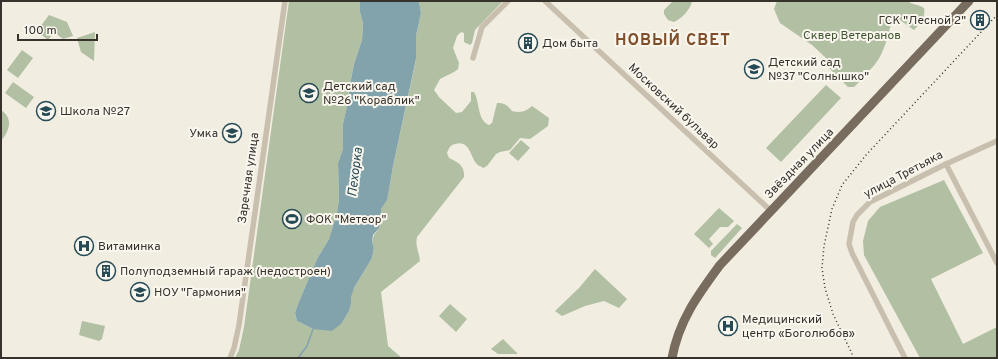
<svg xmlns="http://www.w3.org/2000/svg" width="998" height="359" viewBox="0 0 998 359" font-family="Overpass,sans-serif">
	<rect width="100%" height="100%" fill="#f1ede1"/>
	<g fill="#b1bfa2">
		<path d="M289,1H360V12L363,24L362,40L354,64L349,90L348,102L343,124V149L338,163L339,199L337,213L329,239L317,259L298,304L295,313L297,321L313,329L342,323L349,311L351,304L350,297L354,288L372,258L374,248L372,242L374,235L379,228L381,220V209L387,199L389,190L393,166L416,60V36L421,13L419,1H503L475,30L472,43L470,45L464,42V33L461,32L457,36L453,48L459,63L458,69L454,72L440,79L434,90L439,97L456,113L462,112L471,101V92H474C480,102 477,120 489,125L492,123L497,103C505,103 507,105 512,111C521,113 525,112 532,106L549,118L548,126L530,139L520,138L510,150L500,152L496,154L487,166L483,168C481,166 478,166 477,164C470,157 470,139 455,144C450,145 449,148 447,153L449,158C458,162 465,166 464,177L417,237C415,247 419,251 420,261L381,292L388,346L402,358H235L239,350L244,327Z"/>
		<path d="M673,1H692C691,9 681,19 674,22L668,20L664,14V10Z"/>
		<path d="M777,1H908C912,5 918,4 924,8C926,17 920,23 914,30L897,18L892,20C886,43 882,65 860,77L859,82L854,87H848L828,67L826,58L812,45L780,23L774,9Z"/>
		<path d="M49,15L67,22L73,36L63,39L54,32L48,40L37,31Z"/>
		<path d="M95,32L94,61L81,52L77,38Z"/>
		<path d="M22,50L33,58L18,78L7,70Z"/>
		<path d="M13,82L34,97L26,108L5,93Z"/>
		<path d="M826,85L841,98L781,162L766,148Z"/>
		<path d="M1,110C14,119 9,131 1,141Z"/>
		<path d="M521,140L530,148L518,161L509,153Z"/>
		<path d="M944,180L983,253L931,279L963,344L997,327V358H920L864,255L863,241L868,221L880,207Z"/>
		<path d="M719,208L734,221L728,227H720L709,239L713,244L709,248L694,234Z"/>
		<path d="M737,224L742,228L715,258L711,255V251Z"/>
		<path d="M595,269L627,299L619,308L604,301L585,306L562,316L555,311L579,288Z"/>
		<path d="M450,304L467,319L456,332L439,316Z"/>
		<path d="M82,321L105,326L102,339L99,341L79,335Z"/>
		<path d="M503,339L518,354H498L491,349Z"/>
	</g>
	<path fill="#83a3ac" d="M360,1H419L421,13L416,36V59L393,166L389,190L387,200L381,209V220L379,228L373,235L372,242L374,248L372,258L354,288L351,297V304L349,311L342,323L332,331L313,329L297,321L295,313L298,304L317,259L329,239L337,213L339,199L338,163L343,149V124L348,102L349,90L354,64L362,40L363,24L360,12Z"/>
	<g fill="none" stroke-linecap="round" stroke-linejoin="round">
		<path stroke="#83a3ac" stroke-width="1.5" d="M298,358L307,346L313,329"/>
		<g stroke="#c9bfae" stroke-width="5.5">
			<path d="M545,1L770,210"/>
			<path d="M473,58L482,27L508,1"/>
			<path d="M946,164L997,263"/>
			<path d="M230,358L234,348L239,325L285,1"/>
			<path d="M905,358L852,253L849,244L853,222L857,215L870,202L946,164L997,141"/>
		</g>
		<path stroke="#786c5e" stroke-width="9" d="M672,358C679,320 698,295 720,265L969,1"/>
		<path stroke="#38322c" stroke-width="1.5" stroke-dasharray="1 3" stroke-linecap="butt" d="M854,358L833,314L825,288L822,268L824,246L832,209L842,185L866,155L997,15"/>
	</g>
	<defs>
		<g id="building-ring" transform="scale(1)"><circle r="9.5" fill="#f9f6ee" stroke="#254a56" stroke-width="1.5"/><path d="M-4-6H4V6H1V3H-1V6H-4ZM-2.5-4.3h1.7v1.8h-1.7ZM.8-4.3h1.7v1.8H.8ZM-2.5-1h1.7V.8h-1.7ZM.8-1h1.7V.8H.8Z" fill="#254a56"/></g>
		<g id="school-ring" transform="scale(1)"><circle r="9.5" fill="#f9f6ee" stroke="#254a56" stroke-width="1.5"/><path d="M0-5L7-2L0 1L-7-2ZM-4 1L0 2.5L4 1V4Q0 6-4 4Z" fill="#254a56"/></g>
		<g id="stadium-ring" transform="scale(1)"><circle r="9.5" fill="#f9f6ee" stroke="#254a56" stroke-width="1.5"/><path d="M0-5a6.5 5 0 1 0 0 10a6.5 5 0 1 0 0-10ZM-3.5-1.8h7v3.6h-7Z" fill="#254a56"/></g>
		<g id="hospital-ring" transform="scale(1)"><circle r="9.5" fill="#f9f6ee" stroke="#254a56" stroke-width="1.5"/><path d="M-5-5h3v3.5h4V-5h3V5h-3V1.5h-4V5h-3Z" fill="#254a56"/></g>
	</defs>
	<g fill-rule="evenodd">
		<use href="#building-ring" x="980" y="20"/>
		<use href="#building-ring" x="528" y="43"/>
		<use href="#school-ring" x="754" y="69"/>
		<use href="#school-ring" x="309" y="93"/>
		<use href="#school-ring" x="46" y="111"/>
		<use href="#school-ring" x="232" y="133"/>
		<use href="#stadium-ring" x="292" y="219"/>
		<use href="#hospital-ring" x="84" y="246"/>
		<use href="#building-ring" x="106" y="271"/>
		<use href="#school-ring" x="140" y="292"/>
		<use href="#hospital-ring" x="728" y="326"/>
	</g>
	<g text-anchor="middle" stroke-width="4" stroke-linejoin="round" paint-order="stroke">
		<g font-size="12" fill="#38322c" stroke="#f9f6ee" text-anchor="start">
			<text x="966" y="24" text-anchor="end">ГСК "Лесной 2"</text>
			<text x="542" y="47">Дом быта</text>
			<text x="768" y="66">Детский сад<tspan x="768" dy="14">№37 "Солнышко"</tspan></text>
			<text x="323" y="90">Детский сад<tspan x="323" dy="14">№26 "Кораблик"</tspan></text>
			<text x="60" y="115">Школа №27</text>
			<text x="218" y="137" text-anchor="end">Умка</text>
			<text x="306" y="223">ФОК "Метеор"</text>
			<text x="98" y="250">Витаминка</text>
			<text x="120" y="275">Полуподземный гараж (недостроен)</text>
			<text x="154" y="296">НОУ "Гармония"</text>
			<text x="742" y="323">Медицинский<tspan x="742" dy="14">центр «Боголюбов»</tspan></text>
		</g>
		<g font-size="12" fill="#415432" stroke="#f9f6ee">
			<text x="852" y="39">Сквер Ветеранов</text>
		</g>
		<g font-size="12" fill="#38322c" stroke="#f9f6ee">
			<text transform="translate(674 106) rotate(43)" y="4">Московский бульвар</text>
			<text transform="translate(799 163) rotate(-46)" y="4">Звёздная улица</text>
			<text transform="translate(903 174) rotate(-28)" y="4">улица Третьяка</text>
			<text transform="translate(248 178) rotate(-82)" y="4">Заречная улица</text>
		</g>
		<g font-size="13" font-style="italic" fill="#254a56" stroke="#f9f6ee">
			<text transform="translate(354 172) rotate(-83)" y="5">Пехорка</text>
		</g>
		<g font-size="16" font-weight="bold" letter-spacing="1" fill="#7f4f2c" stroke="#f9f6ee">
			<text x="673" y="45">НОВЫЙ СВЕТ</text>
		</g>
	</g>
	<rect width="998" height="359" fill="none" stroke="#38322c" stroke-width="4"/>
	<path d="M18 34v6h79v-6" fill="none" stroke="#38322c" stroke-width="2"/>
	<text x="24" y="34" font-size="12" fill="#38322c" stroke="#f9f6ee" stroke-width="3" paint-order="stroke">100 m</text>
</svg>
